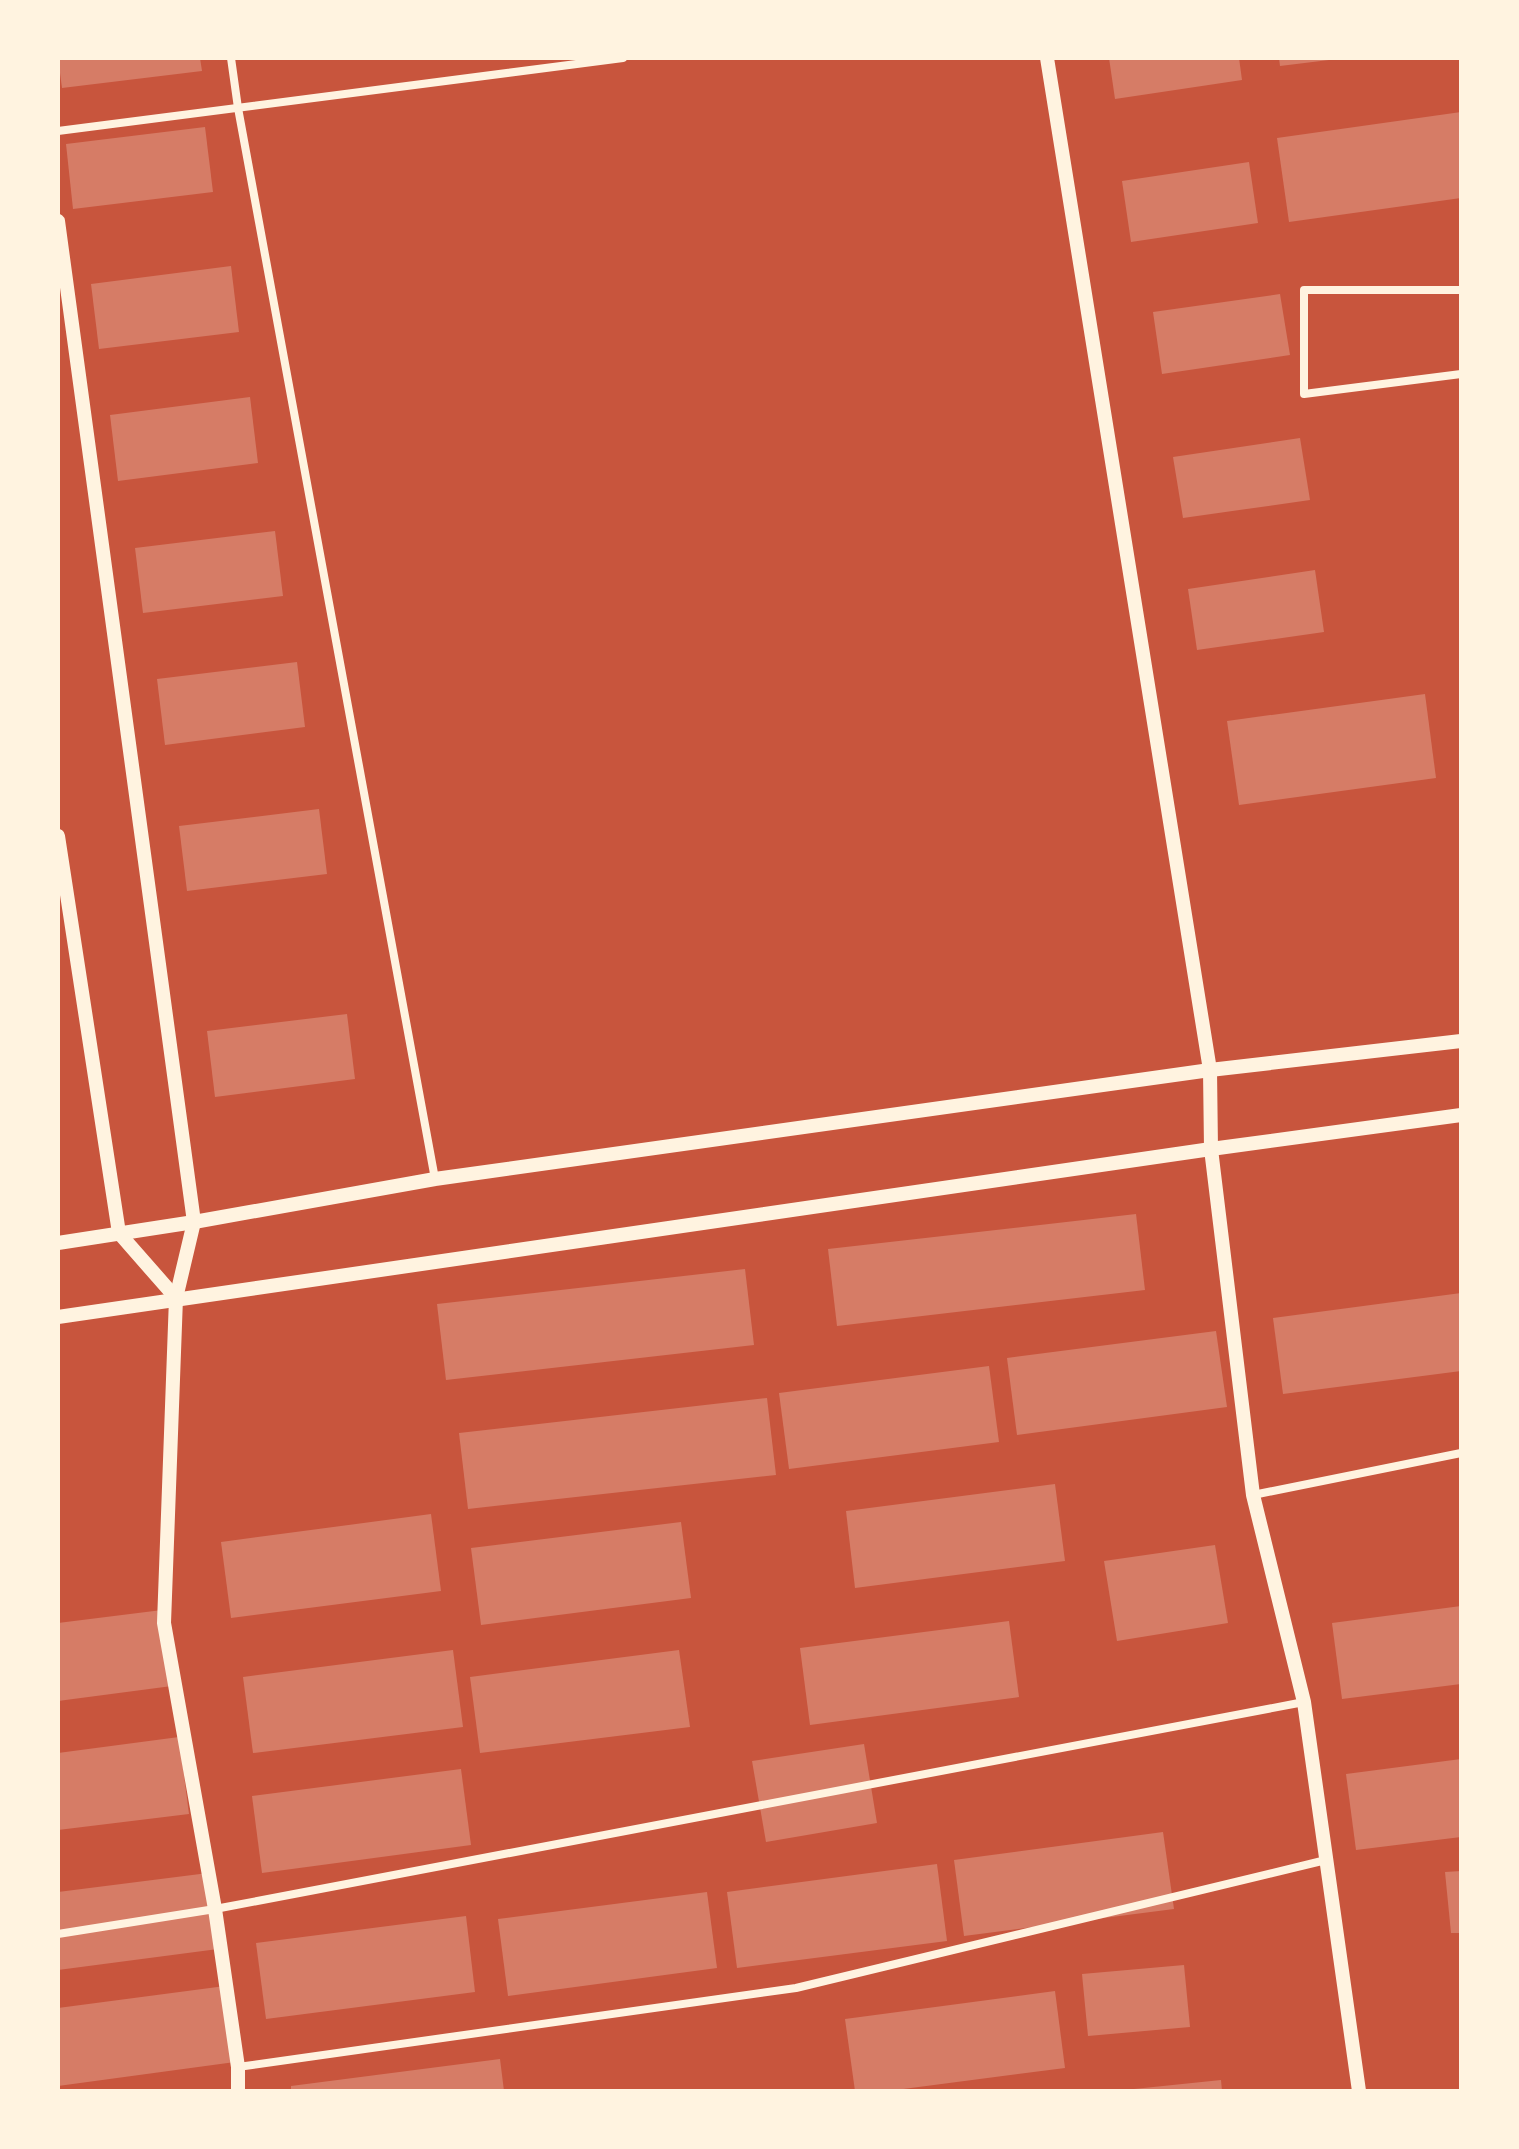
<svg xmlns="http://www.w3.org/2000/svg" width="1519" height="2149" viewBox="0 0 1519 2149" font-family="'Sofia Sans Condensed',sans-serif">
	<rect width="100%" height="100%" fill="#c8553d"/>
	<g fill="#d67c66">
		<path d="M58,58H200L202,71L62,88Z"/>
		<path d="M1109,58H1239L1242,80L1115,99Z"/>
		<path d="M1279,58H1329V60L1280,66Z"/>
		<path d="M1461,112V198L1289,222L1277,138Z"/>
		<path d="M205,127L213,192L73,209L66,144Z"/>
		<path d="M1249,162L1258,223L1131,242L1122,181Z"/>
		<path d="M231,266L239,332L99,349L91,284Z"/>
		<path d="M1280,294L1290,355L1162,374L1153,312Z"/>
		<path d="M250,397L258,463L118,481L110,415Z"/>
		<path d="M1300,438L1310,500L1183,518L1173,457Z"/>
		<path d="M275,531L283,596L143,613L135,548Z"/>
		<path d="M1315,570L1324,632L1197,650L1188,589Z"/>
		<path d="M297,662L305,727L165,745L157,679Z"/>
		<path d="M1425,694L1436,778L1239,805L1227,721Z"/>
		<path d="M319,809L327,874L187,891L179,826Z"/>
		<path d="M347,1014L355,1079L215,1097L207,1031Z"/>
		<path d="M1136,1214L1145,1290L837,1326L828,1249Z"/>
		<path d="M745,1269L754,1345L446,1380L437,1304Z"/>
		<path d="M1461,1293V1371L1283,1394L1273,1318Z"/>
		<path d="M1216,1331L1227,1407L1017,1435L1007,1358Z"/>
		<path d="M989,1366L999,1442L789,1469L779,1393Z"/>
		<path d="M767,1398L776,1475L468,1509L459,1433Z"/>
		<path d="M1055,1484L1065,1561L855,1588L846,1511Z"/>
		<path d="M431,1514L441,1591L231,1618L221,1542Z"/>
		<path d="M681,1522L691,1598L481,1625L471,1548Z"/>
		<path d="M1215,1545L1228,1623L1117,1641L1104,1561Z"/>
		<path d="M1461,1606V1684L1342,1699L1332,1623Z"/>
		<path d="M162,1610L172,1686L58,1701V1623Z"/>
		<path d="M1009,1621L1019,1697L810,1725L800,1648Z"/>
		<path d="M453,1650L463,1727L253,1753L243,1677Z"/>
		<path d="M679,1650L690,1727L480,1753L470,1677Z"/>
		<path d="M179,1737L189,1814L58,1830V1753Z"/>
		<path d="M864,1744L877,1823L766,1842L752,1761Z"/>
		<path d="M1461,1759V1837L1356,1850L1346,1774Z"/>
		<path d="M461,1769L471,1845L262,1873L252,1796Z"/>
		<path d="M1163,1832L1174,1909L964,1936L954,1860Z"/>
		<path d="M937,1864L947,1941L737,1968L727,1892Z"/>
		<path d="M1461,1871V1933H1451L1445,1872Z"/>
		<path d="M208,1873L218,1949L58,1970V1892Z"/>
		<path d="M707,1892L717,1968L508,1996L498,1919Z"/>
		<path d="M466,1916L475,1992L266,2019L256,1943Z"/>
		<path d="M1184,1965L1190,2027L1088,2036L1082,1974Z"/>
		<path d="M225,1986L235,2062L58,2086V2008Z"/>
		<path d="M1055,1991L1065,2068L888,2091H855L845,2019Z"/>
		<path d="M500,2059L504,2091H291V2086Z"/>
		<path d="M1221,2080L1222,2091H1134V2089Z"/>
	</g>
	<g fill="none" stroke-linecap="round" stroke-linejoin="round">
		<g stroke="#fff3e0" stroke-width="8">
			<path d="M231,58L238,108L435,1179"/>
			<path d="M58,131L623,58"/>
			<path d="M1461,290H1304V394L1461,374"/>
			<path d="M1253,1495L1461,1453"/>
			<path d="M58,1934L215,1909L1304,1702"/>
			<path d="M238,2067L796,1988L1326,1860"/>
		</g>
		<g stroke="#fff3e0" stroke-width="14">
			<path d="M1047,58L1210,1070L1211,1149L1253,1495L1304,1702L1359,2091"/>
			<path d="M58,221L194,1222L176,1298L164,1623L215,1909L238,2067V2091"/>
			<path d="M58,836L119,1233L176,1298"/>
			<path d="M58,1243L194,1222L435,1179L1210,1070L1461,1041"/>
			<path d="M58,1317L1211,1149L1461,1115"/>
		</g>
	</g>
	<rect width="1519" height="2149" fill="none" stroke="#fff3e0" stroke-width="120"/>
</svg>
